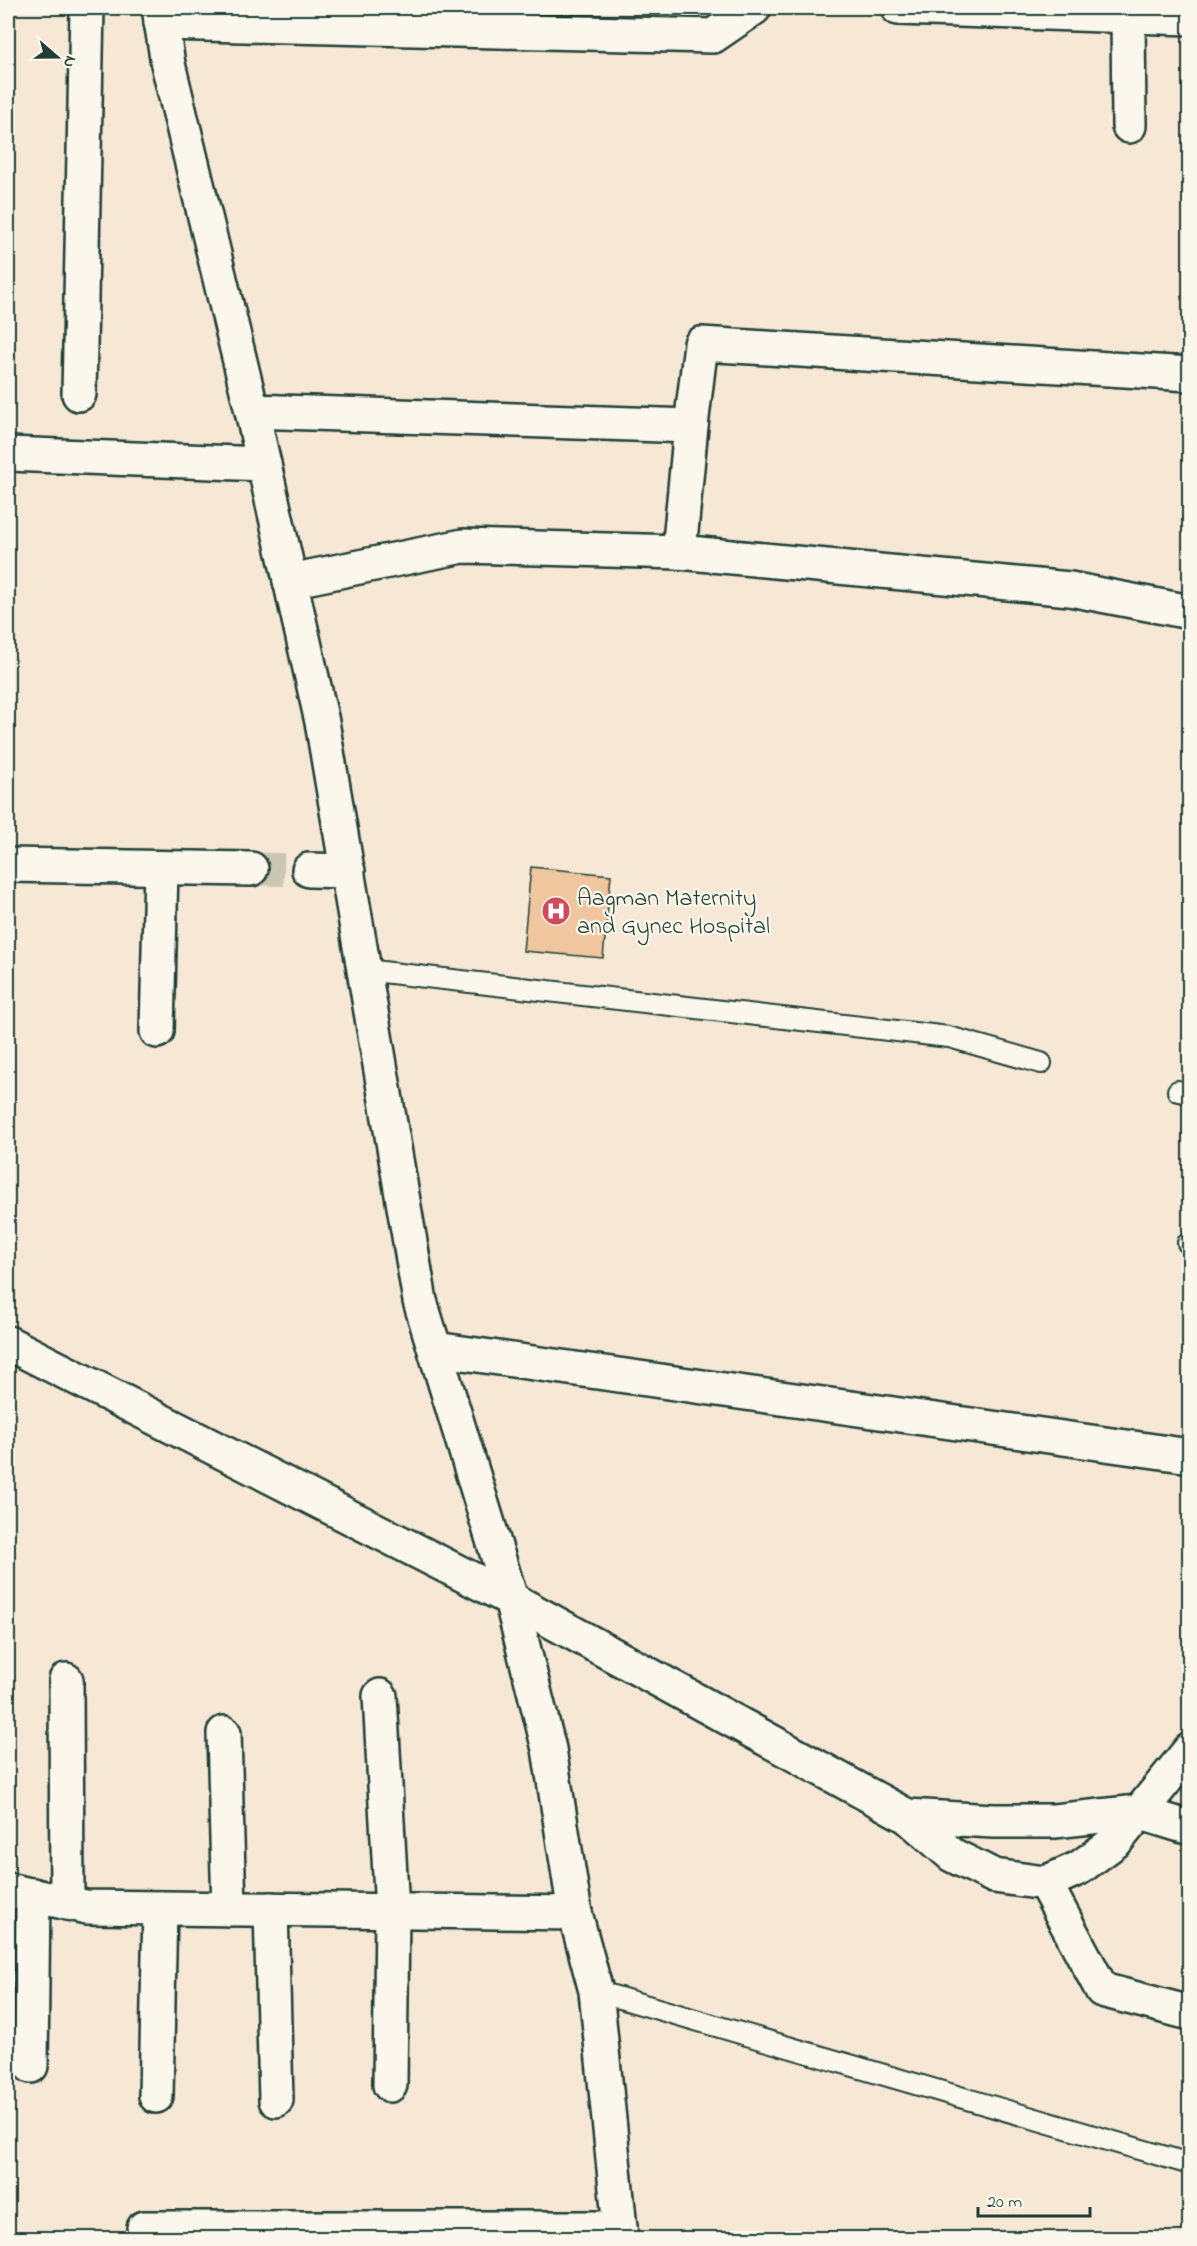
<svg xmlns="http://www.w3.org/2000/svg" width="1197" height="2246" viewBox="0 0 1197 2246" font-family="'Indie Flower',sans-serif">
	<rect width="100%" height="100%" fill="#f7e8d5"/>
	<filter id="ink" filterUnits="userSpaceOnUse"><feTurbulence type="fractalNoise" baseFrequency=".0167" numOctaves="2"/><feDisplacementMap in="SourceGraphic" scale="12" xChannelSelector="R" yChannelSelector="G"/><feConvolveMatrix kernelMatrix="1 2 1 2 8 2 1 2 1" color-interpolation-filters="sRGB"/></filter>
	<g filter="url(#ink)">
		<path fill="#efc69e" stroke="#1f3d34" stroke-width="1.5" d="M531,867L611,875L603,958L523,951Z"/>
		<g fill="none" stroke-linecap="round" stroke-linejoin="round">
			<path stroke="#ccc6b5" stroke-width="33" stroke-dasharray="33 16" stroke-linecap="butt" d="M251,869L309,870"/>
			<g stroke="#1f3d34" stroke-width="24">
				<g id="lane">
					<path d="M365,970L949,1037L1041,1063"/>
					<path d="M1178,1091L1190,1093"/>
					<path d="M1188,1243H1190"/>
					<path d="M596,1991L1190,2164"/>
				</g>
			</g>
			<g stroke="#1f3d34" stroke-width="38">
				<g id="street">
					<path d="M898,8L1190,18"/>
					<path d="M1128,16L1129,126"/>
					<path d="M161,23L713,36L754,8"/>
					<path d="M79,394L87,8"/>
					<path d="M252,411L691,426L679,552"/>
					<path d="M691,426L701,344L1190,374"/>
					<path d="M8,454L264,464"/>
					<path d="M8,865L251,869"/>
					<path d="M309,870L348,871"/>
					<path d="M157,1031L161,869"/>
					<path d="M8,1343L511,1599"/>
					<path d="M435,1349L1190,1456"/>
					<path d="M66,1680L67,1903"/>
					<path d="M380,1696L392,1911L390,2085"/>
					<path d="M224,1733L229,1909"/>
					<path d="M1138,1812L1190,1828"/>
					<path d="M1045,1883L1102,1990L1190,2013"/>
					<path d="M8,1890L86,1907L575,1913"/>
					<path d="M271,1909L276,2100"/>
					<path d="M31,2066L33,1895"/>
					<path d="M156,2096L160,1908"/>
					<path d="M144,2228H620"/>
				</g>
			</g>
			<g stroke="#1f3d34" stroke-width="38">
				<g id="secondary">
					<path d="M159,8L168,64L252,411L322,722L420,1301L511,1599L549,1749L575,1913L596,1991L621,2238"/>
					<path d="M290,581L463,546L679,552L1070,589L1190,612"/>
					<path d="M511,1599L907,1816L952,1855L994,1876L1045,1883L1079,1868L1116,1841L1190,1750"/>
					<path d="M907,1816L993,1821H1054L1138,1812"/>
				</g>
			</g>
			<use href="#lane" stroke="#fbf7ec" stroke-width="20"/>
			<use href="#street" stroke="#fbf7ec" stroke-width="33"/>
			<use href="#secondary" stroke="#fbf7ec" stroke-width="33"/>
		</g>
	</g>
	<defs>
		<g id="hospital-disc" transform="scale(1.5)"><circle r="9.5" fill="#d1495b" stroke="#fbf7ec"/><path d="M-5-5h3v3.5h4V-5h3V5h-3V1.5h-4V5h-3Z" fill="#fff"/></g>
	</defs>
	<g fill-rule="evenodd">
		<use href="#hospital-disc" x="556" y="911"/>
	</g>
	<g text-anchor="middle" stroke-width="4.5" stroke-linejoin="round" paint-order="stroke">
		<g font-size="24" fill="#1f3d34" stroke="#fbf7ec" text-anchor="start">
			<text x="577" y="905">Aagman Maternity<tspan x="577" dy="28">and Gynec Hospital</tspan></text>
		</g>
	</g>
	<rect width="1197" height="2246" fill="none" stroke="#fbf7ec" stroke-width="30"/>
	<rect x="15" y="15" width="1167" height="2216" fill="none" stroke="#1f3d34" stroke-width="2" filter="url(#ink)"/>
	<g transform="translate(57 57) rotate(110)" stroke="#fbf7ec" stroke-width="4.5" paint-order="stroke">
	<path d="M0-4.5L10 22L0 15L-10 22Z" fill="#1f3d34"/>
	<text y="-9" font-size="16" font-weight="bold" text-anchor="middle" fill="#1f3d34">N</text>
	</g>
	<path d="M978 2207v9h112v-9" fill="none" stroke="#1f3d34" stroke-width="3"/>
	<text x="987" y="2207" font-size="18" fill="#1f3d34" stroke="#fbf7ec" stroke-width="4.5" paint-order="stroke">20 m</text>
</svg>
